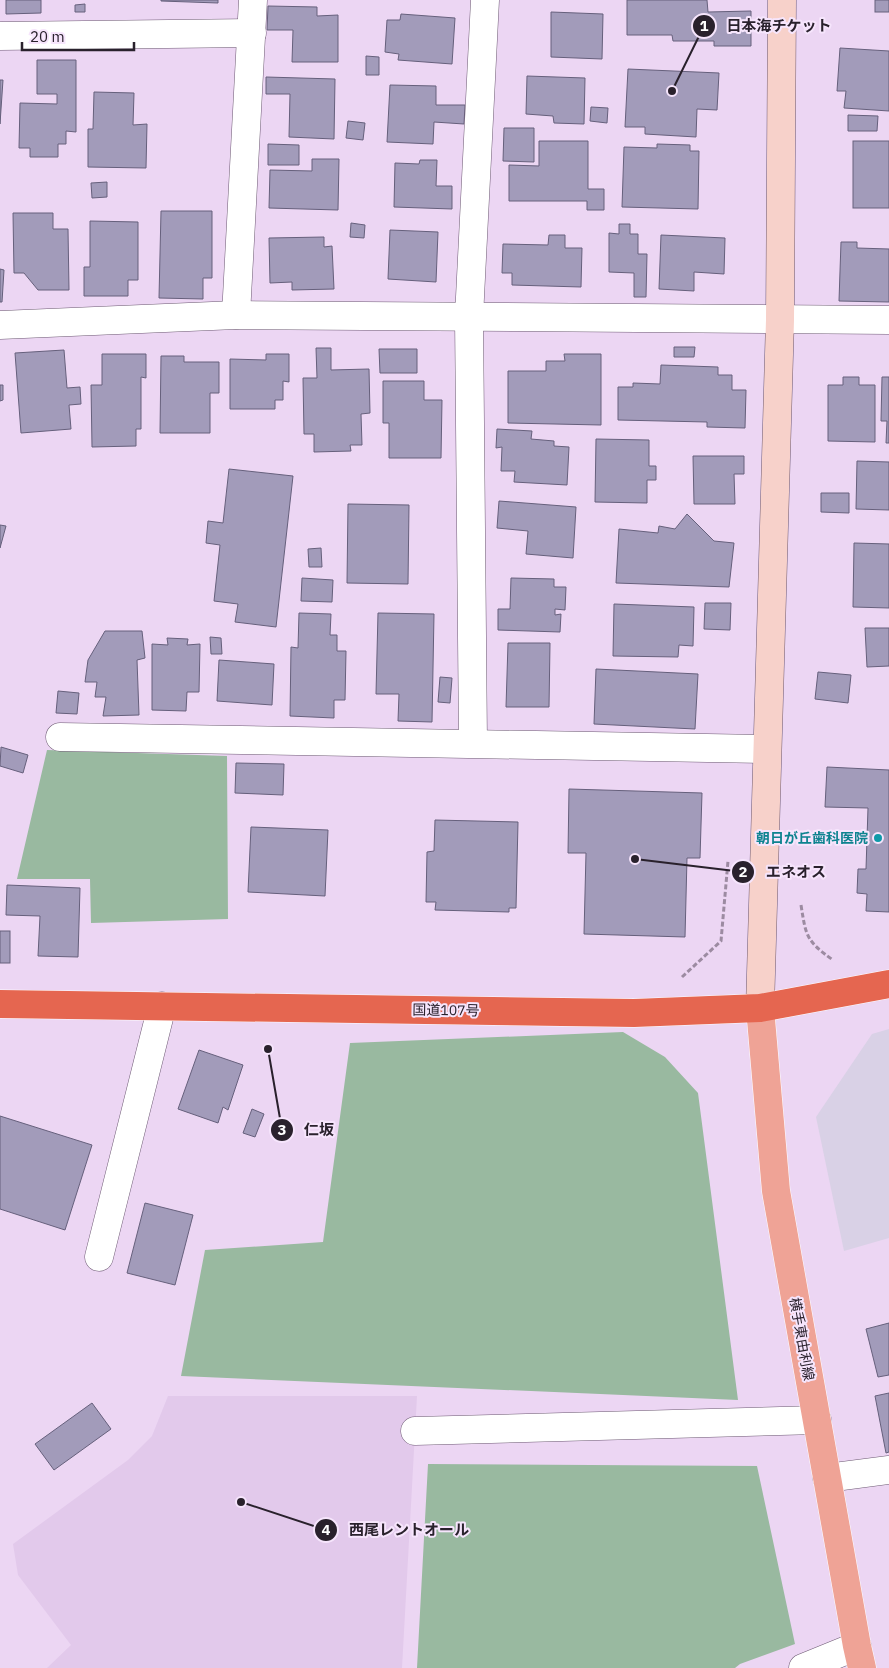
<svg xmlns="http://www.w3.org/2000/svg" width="889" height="1668" viewBox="0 0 889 1668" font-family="'IBM Plex Sans','Noto Sans JP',sans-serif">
	<rect width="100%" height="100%" fill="#ecd6f3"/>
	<path fill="#d9d1e6" d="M889,1029V1238L844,1251L816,1117L872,1034Z"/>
	<path fill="#e2c9eb" d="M168,1396H417L402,1668H47L71,1645L18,1575L13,1544L128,1460L152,1436Z"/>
	<g fill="#99b9a0">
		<path d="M47,750L227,756L228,919L91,923L90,879H17Z"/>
		<path d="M623,1032L665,1057L698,1093L738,1400L181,1376L205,1250L323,1242L350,1043Z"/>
		<path d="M428,1464L757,1466L795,1644L740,1664L735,1668H417Z"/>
	</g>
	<g fill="#a29bba" stroke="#66607c">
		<path d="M6,0H41V13L6,14Z"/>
		<path d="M161,0H218V3L161,1Z"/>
		<path d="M627,0H707L708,12L751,11V46H714V41H673L672,35H627Z"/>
		<rect x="875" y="0" width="14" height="12"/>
		<path d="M85,4V12H75V5Z"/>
		<path d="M268,6L317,7V16L338,15V62H292L293,30H267Z"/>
		<path d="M551,12L603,14L602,59L551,57Z"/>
		<path d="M401,14L455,18L452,64L398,60L399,54L385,52L387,20H400Z"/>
		<path d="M840,48L889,51V111L844,108L846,91H837Z"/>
		<path d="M366,56L379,57V75H366Z"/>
		<path d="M37,60H76V132L66,131V144H58V157H30V148H19L20,103L57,104V94H37Z"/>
		<path d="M628,69L719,73L717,110L697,109L696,137L645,134V127H625Z"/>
		<path d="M527,76L585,78L584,124L554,123L553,116L526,114Z"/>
		<path d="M266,77L335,79L334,139L289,137L290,94H266Z"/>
		<path d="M0,80H3L0,124Z"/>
		<path d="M390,85L436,86V105H465L464,124L434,122L433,144L387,142Z"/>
		<path d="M94,92L134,93L133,125L147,124L146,168L88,167V129H93Z"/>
		<path d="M591,107L608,108L607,123L590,121Z"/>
		<path d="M848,115L878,116L877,131H848Z"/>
		<path d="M348,121L365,123L363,140L346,138Z"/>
		<path d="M504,128H534V162L503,161Z"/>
		<path d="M539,141H588V189H604V210H587V201H509V165L539,166Z"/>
		<rect x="853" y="141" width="36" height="67"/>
		<path d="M268,144L299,145V165H268Z"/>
		<path d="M657,144L690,145V151H699L698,209L622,207L624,147L657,148Z"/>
		<path d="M312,159H339L338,210L269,208L270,170L312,171Z"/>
		<path d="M420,160H437L436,186H452V209L394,207L395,163L419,164Z"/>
		<path d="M107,182V197L92,198L91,183Z"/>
		<path d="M161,211H212V278H203V299L159,298Z"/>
		<path d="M13,213H53V229H68L69,290H38L24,273H14Z"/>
		<path d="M90,221L138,222V280H128V296H84V267H90Z"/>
		<path d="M351,223L365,225L364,238L350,237Z"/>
		<path d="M619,224H630V234H638V254H647L646,297H634V273L609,272V233L619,234Z"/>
		<path d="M390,230L438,232L436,282L388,279Z"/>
		<path d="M549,235H565V248H582L581,287L512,285V273H502L503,244L548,245Z"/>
		<path d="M661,235L725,238L724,274L694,272V291L659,289Z"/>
		<path d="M324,237V247L332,246L334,289L292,290V282L270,283L269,238Z"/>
		<path d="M841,242H857V248L889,249V302L839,301Z"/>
		<path d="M0,269L4,270L2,302H0Z"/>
		<path d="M674,347H695L694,357H674Z"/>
		<path d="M316,348H331V370L369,369L370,413L361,414L362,445H350L351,451L314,452V434H304L303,378H317Z"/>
		<path d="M379,349H417V373H380Z"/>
		<path d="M64,350L67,388L80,387L81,404L69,405L71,429L21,433L15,353Z"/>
		<path d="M102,354H146V378L141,377V429H136V446L92,447L91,385H102Z"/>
		<path d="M266,354H289V382L283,381V400H275V409H230V359L266,360Z"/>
		<path d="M564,354H601V425L508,423V371H546V361H565Z"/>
		<path d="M161,356H184V362H219V393H210V433H160Z"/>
		<path d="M661,365L718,367V375H732V390H746L745,428L707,427V422L618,420V387H633V383L660,384Z"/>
		<path d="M843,377H859V385H875V442L828,441V385H843Z"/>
		<path d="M882,377H889V443H886L887,421H881Z"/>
		<path d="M383,381H424V400H442L441,458H389V423H383Z"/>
		<path d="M0,385H3V400L0,401Z"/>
		<path d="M497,429L532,431L531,439L554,441V446L569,447L567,485L514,482L515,471H501L502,447L496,448Z"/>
		<path d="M596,439L649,440V466H656V480H647V503L595,502Z"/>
		<path d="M693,456H744V474H734L735,504H694Z"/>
		<path d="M857,461L889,462V510L856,509Z"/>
		<path d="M229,469L293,476L276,627L235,622L238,604L214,601L220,545L206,543L208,521L223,523Z"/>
		<path d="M821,493H849V513L821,512Z"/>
		<path d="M499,501L576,507L573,558L526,554L528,531L497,528Z"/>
		<path d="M348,504L409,505L408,584L347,583Z"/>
		<path d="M687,514L714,541L734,543L729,587L616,583L619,529L658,533L659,526L675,529Z"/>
		<path d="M0,525L6,526L0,548Z"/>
		<path d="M854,543L889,544V608L853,607Z"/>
		<path d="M321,548L322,567H309L308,549Z"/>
		<path d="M302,578L333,580L332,602L301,601Z"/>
		<path d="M511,578L554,579V587H566L565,610L555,609V615L561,614L560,632L498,630V609H510Z"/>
		<path d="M705,603H731L730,630L704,629Z"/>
		<path d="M614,604L694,607L693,646L679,645L678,657L613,656Z"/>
		<path d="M299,613L331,614L330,635H337V651H346L345,700H334V718L290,716L291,647L298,648Z"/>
		<path d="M378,613L434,614L432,722L398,721L399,694H376Z"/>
		<path d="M865,628H889V666L867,667Z"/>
		<path d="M105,631H142L145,658L137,660L139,715L103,716L106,697H95L97,682H85L88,660Z"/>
		<path d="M210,637L221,638L222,654H211Z"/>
		<path d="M167,638L188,639L187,645L200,644L199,692H187L186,711L152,710V644L168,645Z"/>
		<path d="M508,643H550L549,707H506Z"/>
		<path d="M219,660L274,664L272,705L217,701Z"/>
		<path d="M596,669L698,674L695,729L594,724Z"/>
		<path d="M818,672L851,675L848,703L815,699Z"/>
		<path d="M440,677L452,678L450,703L438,702Z"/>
		<path d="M58,691L79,693L77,714L56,713Z"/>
		<path d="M1,747L28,755L23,773L0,766Z"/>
		<path d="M236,763L284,764L283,795L235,793Z"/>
		<path d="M827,767L889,770V912L866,911L867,894L857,893L858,869H866L868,808L825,807Z"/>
		<path d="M569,789L702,793L700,858H687L685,937L584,934L586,853H568Z"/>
		<path d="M435,820L518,822L516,908H509V912L435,910L436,902H426L427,852L434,851Z"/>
		<path d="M251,827L328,830L325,896L248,892Z"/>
		<path d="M7,885L80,888L78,957L38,956L40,916L6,915Z"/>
		<rect x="0" y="931" width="10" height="32"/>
		<path d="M199,1050L243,1065L228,1110L223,1107L218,1123L178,1109Z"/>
		<path d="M252,1109L264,1114L255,1137L243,1133Z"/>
		<path d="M0,1116L92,1145L65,1230L0,1209Z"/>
		<path d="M145,1203L193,1215L175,1285L127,1273Z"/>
		<path d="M889,1323V1375L878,1377L866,1329Z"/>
		<path d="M889,1393V1452L886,1453L875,1396Z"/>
		<path d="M92,1403L111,1429L54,1470L35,1444Z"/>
	</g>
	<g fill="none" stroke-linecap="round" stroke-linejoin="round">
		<g stroke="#6d5a73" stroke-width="29">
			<g id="street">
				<path d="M0,36L252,33"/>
				<path d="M236,315L253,0"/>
				<path d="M0,325L236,315L889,320"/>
				<path d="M60,737L766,749"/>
				<path d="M473,743L469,317L485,0"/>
				<path d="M99,1257L162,1006"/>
				<path d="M415,1431L817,1420"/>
				<path d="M827,1478L889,1470"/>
				<path d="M803,1668L857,1646"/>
			</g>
		</g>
		<g stroke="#6d5a73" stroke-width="29">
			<path id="secondary" d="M760,1008L780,320L782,0"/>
		</g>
		<g stroke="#fff" stroke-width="29">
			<path id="primary" d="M760,1008L776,1191L857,1646L862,1668"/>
		</g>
		<g stroke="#fff" stroke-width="29">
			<path id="highway" d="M0,1004L634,1013L760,1008L889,984"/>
		</g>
		<g stroke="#9c8ba1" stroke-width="3" stroke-dasharray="5 2.5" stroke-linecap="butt">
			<path d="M801,905C806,936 806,941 833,960"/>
			<path d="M682,977L721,941L728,861"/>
		</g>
		<use href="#street" stroke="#fff" stroke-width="28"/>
		<use href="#secondary" stroke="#f7d1ca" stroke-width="28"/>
		<use href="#primary" stroke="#efa396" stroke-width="28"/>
		<use href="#highway" stroke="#e56650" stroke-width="28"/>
	</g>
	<circle fill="#0f9aa8" stroke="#f6e5fc" stroke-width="2" cx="878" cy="838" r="5"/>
	<g text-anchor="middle" stroke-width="4" stroke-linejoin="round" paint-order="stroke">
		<g font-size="14" font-weight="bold" fill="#0d838f" stroke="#f6e5fc" text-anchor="end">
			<text x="868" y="843">朝日が丘歯科医院</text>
		</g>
		<g font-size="14" fill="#29212c" stroke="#f6e5fc">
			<text transform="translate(446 1010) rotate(1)" y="5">国道107号</text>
			<text transform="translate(802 1339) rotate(80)" y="5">横手東由利線</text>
		</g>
	</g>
	<path fill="none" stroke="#29212c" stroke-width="2" d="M672 91L704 26M635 859L743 872M268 1049L282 1130M241 1502L326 1530"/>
	<g fill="#29212c" stroke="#f6e5fc" stroke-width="2">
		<circle cx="672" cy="91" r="5"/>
		<circle cx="635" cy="859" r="5"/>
		<circle cx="268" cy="1049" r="5"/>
		<circle cx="241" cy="1502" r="5"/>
		<circle cx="704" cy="26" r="12"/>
		<circle cx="743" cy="872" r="12"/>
		<circle cx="282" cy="1130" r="12"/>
		<circle cx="326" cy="1530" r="12"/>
	</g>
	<g font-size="15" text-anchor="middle" font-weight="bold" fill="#fff">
		<text x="704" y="31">1</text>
		<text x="743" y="877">2</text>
		<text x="282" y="1135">3</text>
		<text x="326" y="1535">4</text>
	</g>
	<g font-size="15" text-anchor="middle" font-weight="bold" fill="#29212c" stroke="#f6e5fc" stroke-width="4" stroke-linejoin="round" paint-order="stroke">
		<text x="779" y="31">日本海チケット</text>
		<text x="796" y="877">エネオス</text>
		<text x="319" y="1135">仁坂</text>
		<text x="409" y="1535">西尾レントオール</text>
	</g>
	<path d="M22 42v8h112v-8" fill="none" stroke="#29212c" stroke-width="2.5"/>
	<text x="30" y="42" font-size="15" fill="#29212c" stroke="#f6e5fc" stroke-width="4" paint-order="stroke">20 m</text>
</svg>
